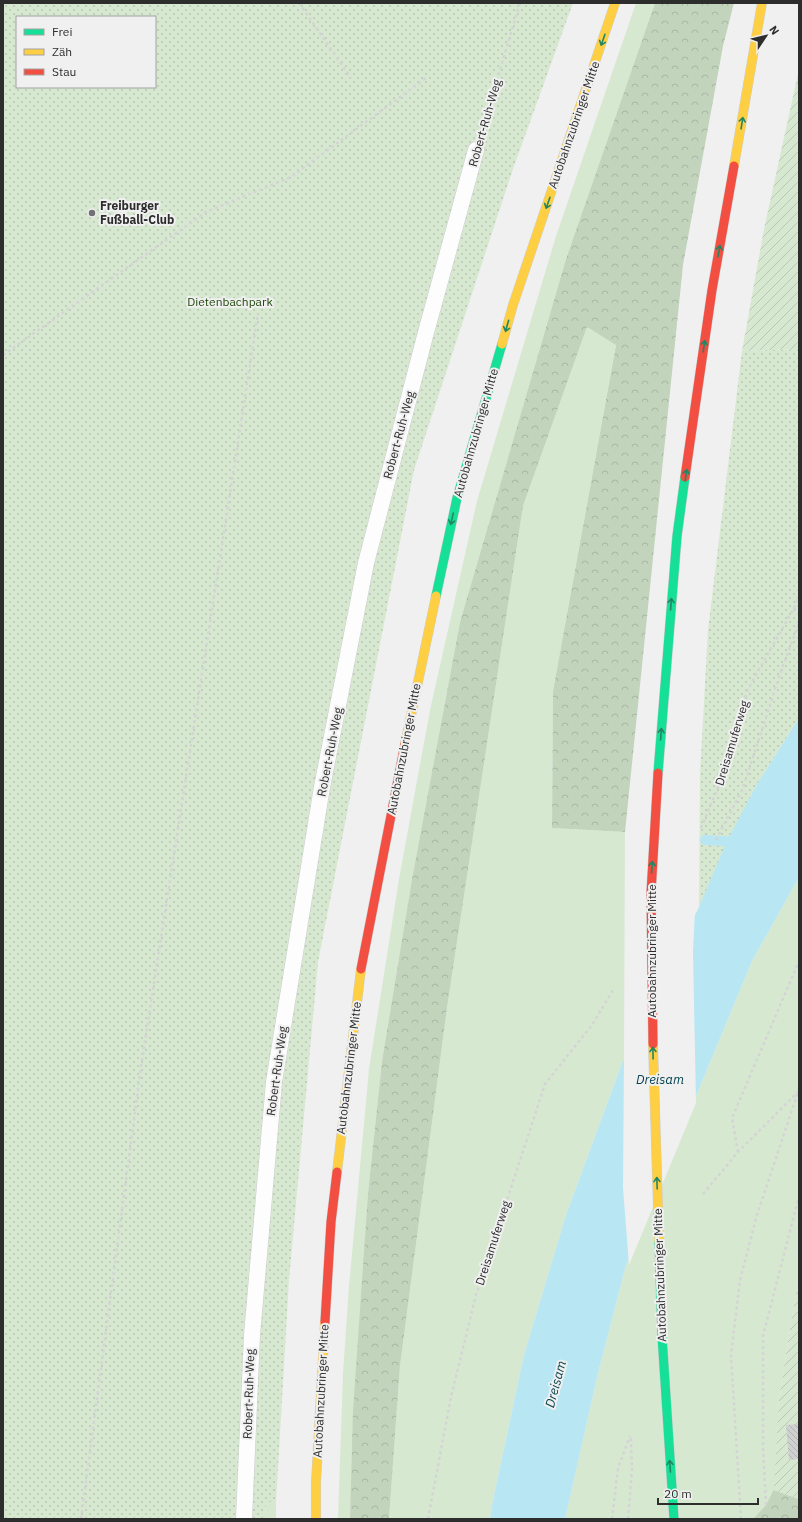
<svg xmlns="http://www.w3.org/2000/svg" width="802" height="1522" viewBox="0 0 802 1522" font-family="'IBM Plex Sans',sans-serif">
	<defs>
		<pattern id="forest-crowns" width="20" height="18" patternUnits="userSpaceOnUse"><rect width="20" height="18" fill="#c3d4bd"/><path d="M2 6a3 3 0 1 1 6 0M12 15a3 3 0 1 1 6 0" fill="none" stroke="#a8b6a3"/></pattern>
		<pattern id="park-dots" width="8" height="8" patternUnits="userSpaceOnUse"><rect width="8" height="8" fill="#d7e8d1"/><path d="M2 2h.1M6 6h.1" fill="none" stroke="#b9c7b4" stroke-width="1.8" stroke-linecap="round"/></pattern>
		<pattern id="garden-furrows" width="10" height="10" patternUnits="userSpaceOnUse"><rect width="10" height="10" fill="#d7e8d1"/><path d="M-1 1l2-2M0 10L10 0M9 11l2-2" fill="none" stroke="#b9c7b4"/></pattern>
		<pattern id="building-back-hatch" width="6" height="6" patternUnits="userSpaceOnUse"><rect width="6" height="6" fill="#cfd0d0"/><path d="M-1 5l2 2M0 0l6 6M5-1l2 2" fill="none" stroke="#b2b3b3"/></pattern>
	</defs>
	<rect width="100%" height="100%" fill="#f0f0f1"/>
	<g fill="#d7e8d1">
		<path d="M636,3H655L566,259L460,622L412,879L382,1061L368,1193L363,1277L350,1519H338L343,1373L349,1286L369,1069L399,879L430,710L477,501L556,236Z"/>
		<path d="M587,327L616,344L553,691L552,828L625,832L624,1058L566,1215L524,1355L493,1500L490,1519H389L400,1366L447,1008L523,506Z"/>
		<path d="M799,877V1273L779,1398L775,1487L766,1505L753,1519H565L598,1373L626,1265L752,961Z"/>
		<path d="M266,1502H276V1519H265Z"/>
	</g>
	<g fill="url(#forest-crowns)">
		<path d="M655,3H734L723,46L683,265L625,832L552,828L553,691L616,345L587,327L523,506L447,1008L400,1366L389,1519H350L353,1411L368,1193L382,1061L412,879L460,622L566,259Z"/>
		<path d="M775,1487L774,1490L799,1499V1519H753L766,1505Z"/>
	</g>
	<g fill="url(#park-dots)" fill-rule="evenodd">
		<path d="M3,3H573L513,169L414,470L318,962L289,1280L276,1502H266L265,1519H3ZM17,17H155V87H17Z"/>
		<path d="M799,349V718L756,786L699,907L700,775L708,630L742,351Z"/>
	</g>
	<g fill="url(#garden-furrows)">
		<path d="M799,69V349L742,351L764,229Z"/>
		<path d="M799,1273V1499L774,1490L779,1398Z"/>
	</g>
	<path fill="#b8e6f3" d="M799,718V877L752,961L626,1265L598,1373L565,1519H490L493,1500L524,1355L566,1215L624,1058L699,907L727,841L756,786Z"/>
	<path fill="#f0f0f1" d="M695,911L693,951L696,1103L629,1265L623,1188L624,1053Z"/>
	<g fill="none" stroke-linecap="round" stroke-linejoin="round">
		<path stroke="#b8e6f3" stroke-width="10" d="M705,840L739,842"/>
	</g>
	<path fill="url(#building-back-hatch)" d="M799,1424V1459L789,1460L786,1425Z"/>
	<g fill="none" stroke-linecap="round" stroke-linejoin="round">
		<g stroke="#cdcdce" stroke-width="17">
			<path id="lane" d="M244,1519L252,1335L274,1082L322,787L366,563L425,336L476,150"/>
		</g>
		<g stroke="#cdcdce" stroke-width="10">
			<g id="fast">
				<path d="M436,596L457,498L502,344"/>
				<path d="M658,773L677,536L685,477"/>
			</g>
		</g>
		<g stroke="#cdcdce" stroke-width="10">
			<g id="slow">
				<path d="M734,166L762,3"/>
				<path d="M502,344L513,305L615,3"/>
				<path d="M405,744L436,596"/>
				<path d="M337,1172L361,969"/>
				<path d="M316,1519V1482L325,1322"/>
			</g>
		</g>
		<g stroke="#cdcdce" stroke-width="10">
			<g id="jam">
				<path d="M685,477L712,290L734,166"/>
				<path d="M361,969L405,744"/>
				<path d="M325,1322L331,1222L337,1172"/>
			</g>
		</g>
		<g stroke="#d4d4d4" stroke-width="2.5" stroke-dasharray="3 3" stroke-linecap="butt">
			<path d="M299,3L351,78"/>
			<path d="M483,127L520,3"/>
			<path d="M3,355L206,212L291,177L426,78"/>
			<path d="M794,608L799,615"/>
			<path d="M701,828L725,771L736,724L748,689L794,608L799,596"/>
			<path d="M716,840L743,788L781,671L799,623"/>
			<path d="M738,1152L732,1118L799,961"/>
			<path d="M703,1194L738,1152L798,1092"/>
			<path d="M766,1505L763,1447V1336L799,1196"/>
			<path d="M81,1519L141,1067L258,313"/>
			<path d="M428,1519L451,1397L476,1295L545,1084L592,1025L613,990"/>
			<path d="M612,1519L618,1468L630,1436"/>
			<path d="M628,1519L632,1470L631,1438"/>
			<path d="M741,1519L731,1355L740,1280L757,1215L799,1089"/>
		</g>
		<use href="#lane" stroke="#fdfdfd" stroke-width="16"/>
		<use href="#fast" stroke="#16e098" stroke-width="9"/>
		<use href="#slow" stroke="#ffcf43" stroke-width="9"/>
		<use href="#jam" stroke="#f24e42" stroke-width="9"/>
		<g stroke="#cdcdce" stroke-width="10" stroke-linecap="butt">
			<path id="fast-bridge" d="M659,1241L662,1336L674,1519"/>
		</g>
		<g stroke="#cdcdce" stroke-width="10" stroke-linecap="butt">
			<path id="slow-bridge" d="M653,1044L659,1241"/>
		</g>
		<g stroke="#cdcdce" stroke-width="10" stroke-linecap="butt">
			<path id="jam-bridge" d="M653,1044L651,893L658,773"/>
		</g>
		<use href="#fast-bridge" stroke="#16e098" stroke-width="9"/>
		<use href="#slow-bridge" stroke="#ffcf43" stroke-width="9"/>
		<use href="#jam-bridge" stroke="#f24e42" stroke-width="9"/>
	</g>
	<defs><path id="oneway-shaft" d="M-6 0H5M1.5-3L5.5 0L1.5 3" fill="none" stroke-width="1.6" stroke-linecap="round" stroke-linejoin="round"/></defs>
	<g stroke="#228663">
		<use href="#oneway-shaft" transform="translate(603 40) rotate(109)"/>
		<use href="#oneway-shaft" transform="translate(742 123) rotate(-81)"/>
		<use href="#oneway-shaft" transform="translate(548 203) rotate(109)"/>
		<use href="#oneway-shaft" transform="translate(719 251) rotate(-80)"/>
		<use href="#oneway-shaft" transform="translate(507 326) rotate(106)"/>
		<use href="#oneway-shaft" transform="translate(704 346) rotate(-82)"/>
		<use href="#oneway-shaft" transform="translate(686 475) rotate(-82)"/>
		<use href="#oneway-shaft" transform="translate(452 519) rotate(102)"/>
		<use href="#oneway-shaft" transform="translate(671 604) rotate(-86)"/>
		<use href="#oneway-shaft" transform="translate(661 734) rotate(-86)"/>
		<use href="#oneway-shaft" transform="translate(652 867) rotate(-86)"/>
		<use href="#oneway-shaft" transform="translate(653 1053) rotate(-91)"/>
		<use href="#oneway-shaft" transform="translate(657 1183) rotate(-92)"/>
		<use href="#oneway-shaft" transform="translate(670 1466) rotate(-94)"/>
	</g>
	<circle fill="#717172" stroke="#f0f0f1" stroke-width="1.5" cx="92" cy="213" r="4"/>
	<g text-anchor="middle" stroke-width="4" stroke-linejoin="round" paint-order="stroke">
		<g font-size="12" fill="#2d2d2e" stroke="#f0f0f1">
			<text transform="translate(485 123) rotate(-74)" y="4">Robert-Ruh-Weg</text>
			<text transform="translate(574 125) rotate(-71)" y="4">Autobahnzubringer Mitte</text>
			<text transform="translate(476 433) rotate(-74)" y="4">Autobahnzubringer Mitte</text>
			<text transform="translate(399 435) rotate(-75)" y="4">Robert-Ruh-Weg</text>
			<text transform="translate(732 743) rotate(-73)" y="4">Dreisamuferweg</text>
			<text transform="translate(404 749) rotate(-79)" y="4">Autobahnzubringer Mitte</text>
			<text transform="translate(330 752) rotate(-79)" y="4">Robert-Ruh-Weg</text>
			<text transform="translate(652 951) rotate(-90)" y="4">Autobahnzubringer Mitte</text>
			<text transform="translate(349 1068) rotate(-83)" y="4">Autobahnzubringer Mitte</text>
			<text transform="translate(277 1071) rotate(-82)" y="4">Robert-Ruh-Weg</text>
			<text transform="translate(493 1243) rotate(-72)" y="4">Dreisamuferweg</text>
			<text transform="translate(660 1275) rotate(-92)" y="4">Autobahnzubringer Mitte</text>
			<text transform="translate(321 1391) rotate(-87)" y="4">Autobahnzubringer Mitte</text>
			<text transform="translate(249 1394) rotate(-88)" y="4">Robert-Ruh-Weg</text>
		</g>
		<g font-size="12" font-weight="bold" fill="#2d2d2e" stroke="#f0f0f1" text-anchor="start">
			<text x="100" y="210">Freiburger<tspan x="100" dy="14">Fußball-Club</tspan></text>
		</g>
		<g font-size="12" fill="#204808" stroke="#f0f0f1">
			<text x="230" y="306">Dietenbachpark</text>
		</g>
		<g font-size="13" font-style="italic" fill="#074450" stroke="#f0f0f1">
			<text x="660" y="1084">Dreisam</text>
			<text transform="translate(555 1384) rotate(-75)" y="5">Dreisam</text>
		</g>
	</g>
	<rect width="802" height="1522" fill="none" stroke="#2d2d2e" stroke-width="8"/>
	<rect x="16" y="16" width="140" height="72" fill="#f0f0f1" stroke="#a2a2a3"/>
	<rect x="24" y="29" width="20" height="6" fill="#16e098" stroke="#a2a2a3"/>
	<text x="52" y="36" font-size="12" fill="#2d2d2e">Frei</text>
	<rect x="24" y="49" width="20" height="6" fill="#ffcf43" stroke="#a2a2a3"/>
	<text x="52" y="56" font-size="12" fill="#2d2d2e">Zäh</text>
	<rect x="24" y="69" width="20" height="6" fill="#f24e42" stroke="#a2a2a3"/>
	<text x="52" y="76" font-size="12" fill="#2d2d2e">Stau</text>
	<g transform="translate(766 36) rotate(55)" stroke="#f0f0f1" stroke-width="3" paint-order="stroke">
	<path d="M0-3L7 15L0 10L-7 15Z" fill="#2d2d2e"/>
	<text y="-6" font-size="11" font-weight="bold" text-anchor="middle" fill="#2d2d2e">N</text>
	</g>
	<path d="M658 1498v6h100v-6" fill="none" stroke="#2d2d2e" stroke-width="2"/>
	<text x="664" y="1498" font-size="12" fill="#2d2d2e" stroke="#f0f0f1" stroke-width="3" paint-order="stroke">20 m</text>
</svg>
